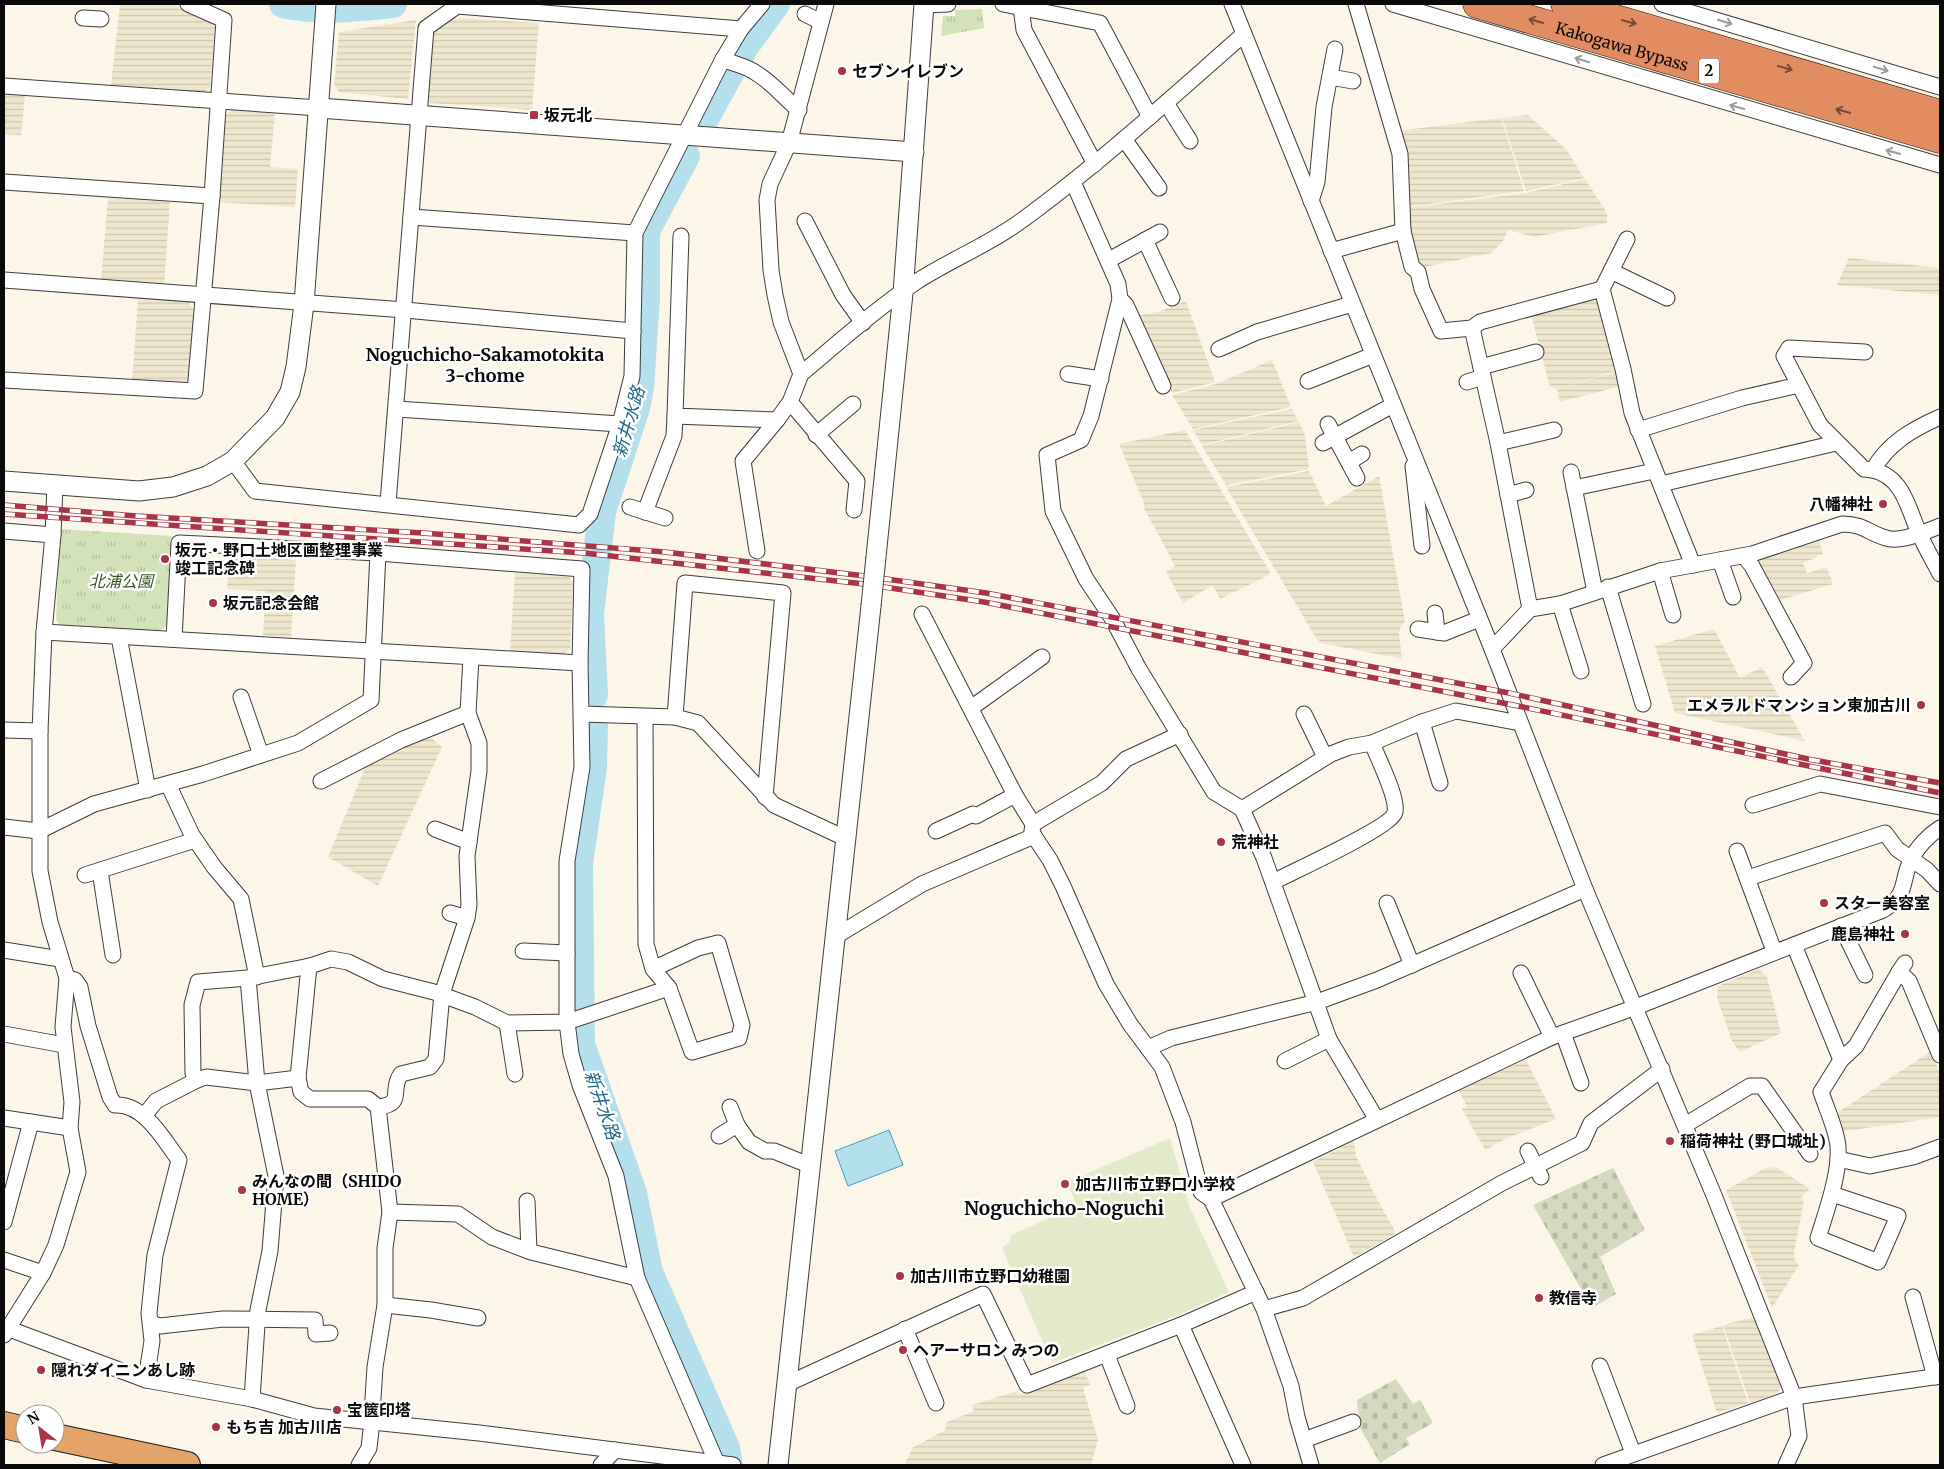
<svg xmlns="http://www.w3.org/2000/svg" width="1944" height="1469" viewBox="0 0 1944 1469" font-family="Merriweather,'Noto Sans JP',serif">
	<defs>
		<pattern id="farmland-rules" width="6" height="5" patternUnits="userSpaceOnUse" patternTransform="scale(1.25)"><rect width="6" height="5" fill="#efe7cd"/><path d="M0 2.5h6" fill="none" stroke="#ccc5af"/></pattern>
		<pattern id="cemetery-stones" width="16" height="16" patternUnits="userSpaceOnUse" patternTransform="scale(1.25)"><rect width="16" height="16" fill="#d5dabe"/><path d="M2 7V4a2 2 0 0 1 4 0v3zM10 15v-3a2 2 0 0 1 4 0v3z" fill="#b6baa2"/></pattern>
		<pattern id="park-tufts" width="24" height="20" patternUnits="userSpaceOnUse" patternTransform="scale(1.25)"><rect width="24" height="20" fill="#d3e2b8"/><path d="M3 7l-1-3M5 7V3M7 7l1-3M15 17l-1-3M17 17v-4M19 17l1-3" fill="none" stroke="#b4c19d"/></pattern>
	</defs>
	<rect width="100%" height="100%" fill="#fcf6e9"/>
	<g fill="url(#farmland-rules)">
		<path d="M120,4H172L210,21L215,27L210,87L205,92L111,85Z"/>
		<path d="M460,18L539,23L532,110L430,103L426,96L431,35L435,29L451,19Z"/>
		<path d="M416,20L408,99L339,92L334,84L339,32Z"/>
		<path d="M4,93L25,95L21,135L4,134Z"/>
		<path d="M233,109L275,113L270,167L298,169L295,207L218,202L224,116Z"/>
		<path d="M1528,115L1566,149L1584,178L1526,191L1502,118Z"/>
		<path d="M1501,118L1524,191L1406,207L1397,131Z"/>
		<path d="M1585,179L1607,213V223L1534,237L1508,230L1503,241L1491,253L1424,267L1423,265L1416,266L1406,208L1526,193Z"/>
		<path d="M108,198L170,202L164,286L101,281Z"/>
		<path d="M1849,258L1940,268V295L1837,285Z"/>
		<path d="M1598,296L1618,370L1557,389L1550,387L1531,314Z"/>
		<path d="M138,299L189,303L194,310L189,380L182,385L132,381Z"/>
		<path d="M1186,301L1215,382L1172,393L1135,316L1158,312Z"/>
		<path d="M1272,360L1291,407L1193,429L1172,395L1216,384Z"/>
		<path d="M1618,371L1621,386L1560,402L1557,389Z"/>
		<path d="M1292,409L1298,421L1202,445L1193,430Z"/>
		<path d="M1299,422L1305,435L1309,469L1226,485L1202,446Z"/>
		<path d="M1185,430L1271,574L1220,599L1213,585L1183,603L1166,572L1175,566L1144,508V503L1119,444Z"/>
		<path d="M1309,471L1326,506L1379,476L1405,622L1401,625L1399,633L1402,659L1322,643L1316,638L1226,487Z"/>
		<path d="M1818,536L1823,554L1803,563L1807,573L1827,567L1833,584L1774,602L1754,563L1758,557Z"/>
		<path d="M230,554L296,560L291,638L263,635L266,591L227,589Z"/>
		<path d="M515,573L568,576L573,582L570,649L563,655L510,651Z"/>
		<path d="M1714,629L1740,678L1762,667L1805,741L1675,713L1655,646Z"/>
		<path d="M430,737L442,747L378,886L328,857L367,763Z"/>
		<path d="M1759,969L1767,977L1781,1033L1740,1052L1732,1041L1717,998L1718,986Z"/>
		<path d="M1931,1051L1940,1074V1104L1938,1105L1940,1117L1840,1132L1834,1115Z"/>
		<path d="M1526,1060L1556,1119L1505,1139L1485,1150L1462,1109L1467,1106L1458,1090Z"/>
		<path d="M1354,1141L1356,1156L1376,1197L1395,1231V1234L1354,1257L1313,1162Z"/>
		<path d="M1776,1167L1810,1189L1800,1198L1804,1200L1794,1253L1795,1260L1799,1265L1772,1308L1726,1190L1766,1168Z"/>
		<path d="M1756,1316L1783,1384L1778,1393L1750,1403L1723,1325Z"/>
		<path d="M1722,1326L1748,1403L1717,1413L1692,1335Z"/>
		<path d="M1084,1369L1090,1385L1083,1387L1098,1440L1091,1465H905L912,1448L945,1430L947,1422L974,1411L972,1405L1017,1391L1020,1394Z"/>
	</g>
	<g fill="url(#cemetery-stones)">
		<path d="M1613,1168L1645,1230L1600,1257L1616,1294L1592,1308L1533,1205Z"/>
		<path d="M1396,1379L1413,1404L1420,1400L1433,1423L1406,1438L1410,1444L1380,1463L1360,1428L1357,1400Z"/>
	</g>
	<g fill="url(#park-tufts)">
		<path d="M982,9L984,28L941,36L943,16H955V10Z"/>
		<path d="M60,529L173,536L168,625L158,632L61,627L56,619Z"/>
	</g>
	<path fill="#e3eac9" d="M1170,1138L1190,1208L1229,1292L1178,1315L1052,1363L1002,1248L1009,1243L1011,1235L1077,1206L1067,1182Z"/>
	<path fill="#b4dfed" stroke="#459bbb" d="M889,1130L903,1165L848,1186L835,1151Z"/>
	<g fill="none" stroke-linecap="round" stroke-linejoin="round">
		<g stroke="#b4dfed" stroke-width="28">
			<path d="M283,4C320,12 355,8 393,4"/>
			<path d="M706,117L744,48L776,4"/>
			<path d="M594,695L590,613L602,512L636,408L640,387L646,299V231L686,156"/>
			<path d="M594,726L593,767L579,864L581,1044L633,1193L649,1272L726,1448L729,1465"/>
		</g>
		<path stroke="#d8d3c8" stroke-width="15" stroke-dasharray="15 8" stroke-linecap="butt" d="M1655,82L1679,9"/>
		<g stroke="#3d3d3d" stroke-width="17">
			<g id="minor">
				<path d="M1003,4L1100,23L1150,117"/>
				<path d="M1232,4L1492,649L1585,889L1713,1193L1794,1397L1799,1436L1786,1465"/>
				<path d="M1356,4L1400,154L1403,231L1412,267L1418,272L1422,289L1441,331L1472,328L1480,322L1602,289"/>
				<path d="M1393,4L1940,165"/>
				<path d="M1662,4L1940,87"/>
				<path d="M924,5L948,4"/>
				<path d="M1021,7L1024,30L1095,164"/>
				<path d="M805,14L821,22"/>
				<path d="M83,18L101,19"/>
				<path d="M723,59C733,64 747,66 756,73C773,83 784,98 799,110"/>
				<path d="M1330,77L1353,81"/>
				<path d="M4,86L319,108"/>
				<path d="M1166,103L1190,141"/>
				<path d="M1124,139L1159,188"/>
				<path d="M4,182L212,196"/>
				<path d="M1073,182L1118,284L1120,299L1091,416L1081,440L1047,455L1053,511L1086,579L1112,618L1139,669L1214,792L1242,809L1264,858L1329,1039L1377,1120"/>
				<path d="M1311,201L1317,182L1324,107L1335,49"/>
				<path d="M411,217L635,233"/>
				<path d="M805,221L843,295L863,323"/>
				<path d="M681,236L675,416L777,420L790,402L801,374L781,322L775,295L771,270L767,200L770,184L789,143L826,4"/>
				<path d="M1627,239L1602,289L1623,369L1632,413L1693,565"/>
				<path d="M1145,240L1172,298"/>
				<path d="M1331,251L1403,231"/>
				<path d="M1109,260L1160,232"/>
				<path d="M1611,271L1667,298"/>
				<path d="M4,280L405,310L633,331"/>
				<path d="M1120,299L1126,305L1163,386"/>
				<path d="M1472,328L1498,443L1530,609"/>
				<path d="M1219,349L1257,332L1352,304"/>
				<path d="M1865,352L1789,348L1784,356L1820,425L1864,469L1873,470"/>
				<path d="M1481,367L1536,352"/>
				<path d="M801,374C838,343 876,309 916,282C950,260 988,245 1021,221C1099,164 1171,98 1244,34"/>
				<path d="M1068,374L1101,379"/>
				<path d="M4,380L195,391L212,196L224,20L188,4"/>
				<path d="M1308,381L1373,355"/>
				<path d="M1467,382L1483,377"/>
				<path d="M790,402L857,481L854,510"/>
				<path d="M397,409L620,424"/>
				<path d="M1940,417C1913,429 1888,443 1873,470C1903,477 1908,508 1919,533C1925,547 1933,560 1940,574"/>
				<path d="M1328,424L1357,478"/>
				<path d="M1638,430L1742,398L1799,385"/>
				<path d="M816,435L853,404"/>
				<path d="M1323,443L1393,405"/>
				<path d="M1498,443L1554,430"/>
				<path d="M233,461L255,491L579,525L590,514L620,424L632,376L635,233L723,59L741,29L762,4"/>
				<path d="M1349,462L1362,454"/>
				<path d="M1413,466L1422,546"/>
				<path d="M1571,472L1595,592"/>
				<path d="M1661,484L1836,443"/>
				<path d="M1574,488L1654,471"/>
				<path d="M1508,495L1526,490"/>
				<path d="M388,503L426,28L457,6L741,29"/>
				<path d="M630,507L665,518"/>
				<path d="M645,512L674,436L675,416"/>
				<path d="M4,531L53,535L44,632L40,731V871L50,922L67,978L63,1027L72,1102L70,1128L78,1172L56,1245L43,1273L4,1335"/>
				<path d="M53,535L55,485"/>
				<path d="M757,551L743,461L777,420"/>
				<path d="M1744,556L1752,566L1804,663L1791,677"/>
				<path d="M1720,560L1733,597"/>
				<path d="M1660,571L1673,615"/>
				<path d="M1608,587L1643,704"/>
				<path d="M1560,604L1581,671"/>
				<path d="M1435,613L1437,632"/>
				<path d="M922,614L1015,795L1033,824L1032,831L1034,836L1050,860L1063,886L1106,984L1130,1024L1162,1067L1183,1122L1201,1192L1211,1199L1264,1309L1291,1386L1297,1417L1311,1465"/>
				<path d="M1418,629L1444,633L1479,619"/>
				<path d="M44,632L580,663"/>
				<path d="M119,637L148,790"/>
				<path d="M174,639L179,543L378,553L582,569L580,663L582,767L567,861V1022L571,1054L580,1085L616,1176L637,1278L716,1461"/>
				<path d="M1492,649L1530,609L1560,604L1660,571L1752,554L1842,524C1864,524 1868,533 1886,538C1900,543 1927,531 1940,526"/>
				<path d="M241,697L261,755"/>
				<path d="M971,708L1042,657"/>
				<path d="M582,714L675,717L698,723L774,805L847,839"/>
				<path d="M1304,714L1325,757"/>
				<path d="M645,717L646,944L653,969L669,988L692,1052L739,1038L742,1025L718,943L698,948L653,969"/>
				<path d="M675,717L685,583L783,593L765,797"/>
				<path d="M1422,722L1440,783"/>
				<path d="M4,730L40,731"/>
				<path d="M321,781L401,740L468,713"/>
				<path d="M168,784L192,835L214,867L241,899L257,977"/>
				<path d="M1753,805L1820,784L1940,807"/>
				<path d="M1242,809L1331,754L1349,747L1372,743L1422,722L1456,711L1520,723"/>
				<path d="M1033,824L1102,783L1126,759L1180,734"/>
				<path d="M4,827L39,831L94,804L203,774L298,743L371,700L378,553"/>
				<path d="M435,829L469,842"/>
				<path d="M936,831L973,814L976,816L1015,795"/>
				<path d="M1737,851L1774,951"/>
				<path d="M100,871L113,955"/>
				<path d="M85,875L195,840"/>
				<path d="M1748,878L1885,833L1897,849L1927,870L1940,884"/>
				<path d="M1273,882C1292,872 1392,827 1395,812C1398,797 1378,759 1372,743"/>
				<path d="M1387,903L1412,965"/>
				<path d="M450,913L467,918"/>
				<path d="M1841,926L1865,975"/>
				<path d="M836,936L922,884L1034,836"/>
				<path d="M1794,945L1841,1060"/>
				<path d="M4,950L60,959"/>
				<path d="M523,951L567,953"/>
				<path d="M1905,963L1899,972L1909,981L1940,1055"/>
				<path d="M1521,973L1552,1037"/>
				<path d="M67,978L75,980L80,987L88,1026L110,1097L115,1105C144,1103 164,1140 179,1160L155,1255L149,1313L152,1341L146,1380"/>
				<path d="M248,978L257,1083L276,1176L270,1251L258,1310L252,1399"/>
				<path d="M507,1023L515,1074"/>
				<path d="M1563,1033L1581,1083"/>
				<path d="M4,1034L64,1045"/>
				<path d="M1148,1048L1171,1038L1317,1002L1377,980L1585,889"/>
				<path d="M1285,1061L1329,1039"/>
				<path d="M298,1078L309,966"/>
				<path d="M197,1080L193,1073L192,1005L198,982L248,978L310,966L331,959L348,962L383,979L434,992L475,1007L507,1023L567,1022L669,988"/>
				<path d="M378,1107C406,1104 389,1090 401,1074L430,1067L436,1059L442,994L467,918L469,905L467,856L479,771V743L468,713L471,657"/>
				<path d="M730,1107L737,1125L749,1142L765,1151H774L811,1166"/>
				<path d="M144,1116L156,1101L197,1080L206,1077L257,1083L298,1078L301,1092L310,1099H368L378,1107L390,1212L458,1214L492,1237L531,1252L637,1278"/>
				<path d="M4,1118L70,1128"/>
				<path d="M1685,1125L1750,1086H1762L1810,1154"/>
				<path d="M719,1136L737,1125"/>
				<path d="M1528,1151L1541,1177"/>
				<path d="M1838,1159L1870,1166L1913,1157L1940,1147"/>
				<path d="M1832,1194L1898,1216L1878,1262L1818,1238C1826,1212 1843,1166 1837,1140C1834,1124 1826,1107 1821,1092L1841,1060L1856,1046L1899,972"/>
				<path d="M1211,1199L1552,1037L1636,1007L1883,910C1909,894 1900,883 1911,860C1917,847 1929,835 1940,828"/>
				<path d="M527,1201L529,1251"/>
				<path d="M4,1222L31,1122"/>
				<path d="M4,1260L43,1273"/>
				<path d="M1913,1297L1935,1377"/>
				<path d="M385,1305L431,1310L478,1318"/>
				<path d="M1264,1309L1303,1298L1502,1183L1582,1143L1591,1123L1662,1069"/>
				<path d="M151,1323L160,1326L223,1319L315,1320L316,1334L330,1333"/>
				<path d="M1181,1325L1243,1465"/>
				<path d="M4,1327L146,1380L252,1399L314,1416L479,1433L733,1465"/>
				<path d="M905,1329L936,1403"/>
				<path d="M1107,1355L1127,1406"/>
				<path d="M1600,1366L1633,1453"/>
				<path d="M787,1384L983,1294L1027,1385L1181,1325L1256,1292"/>
				<path d="M1304,1440L1353,1422"/>
				<path d="M359,1465L369,1448L371,1430L375,1367L385,1305V1248L390,1212"/>
				<path d="M601,1465L615,1450"/>
				<path d="M1603,1465L1794,1397L1940,1376"/>
			</g>
		</g>
		<g stroke="#3d3d3d" stroke-width="21">
			<g id="tertiary">
				<path d="M319,108L914,152"/>
				<path d="M4,481L139,491L173,487L207,476L233,461L275,418L290,392L296,367L304,304L326,4"/>
				<path d="M876,557L903,293L924,4"/>
				<path d="M778,1465L871,606"/>
			</g>
		</g>
		<g stroke="#1b1b1b" stroke-width="28">
			<g id="trunk">
				<path d="M4,1425L25,1430"/>
				<path d="M55,1437L187,1465"/>
			</g>
		</g>
		<g stroke="#1b1b1b" stroke-width="29">
			<g id="motorway">
				<path id="s1" d="M1477,4L1940,139"/>
				<path d="M1565,4L1940,114"/>
			</g>
		</g>
		<use href="#minor" stroke="#fff" stroke-width="15"/>
		<use href="#tertiary" stroke="#fff" stroke-width="19"/>
		<use href="#trunk" stroke="#e4a368" stroke-width="26"/>
		<use href="#motorway" stroke="#e28c62" stroke-width="28"/>
		<g stroke="#a73449" stroke-width="5.5">
			<g id="rail">
				<path d="M4,505L136,516L423,533L665,552L865,576L986,593L1509,693L1808,759L1940,783"/>
				<path d="M4,514L584,553L864,584L984,602L1513,705L1940,793"/>
			</g>
		</g>
		<use href="#rail" stroke="#fff" stroke-width="4" stroke-dasharray="11" stroke-linecap="butt"/>
		<g stroke="#3d3d3d" stroke-width="21" stroke-linecap="butt">
			<path id="tertiary-bridge" d="M871,606L876,557"/>
		</g>
		<use href="#tertiary-bridge" stroke="#fff" stroke-width="19"/>
	</g>
	<defs><path id="oneway-shaft" d="M-6 0H5M1.5-3L5.5 0L1.5 3" fill="none" stroke-width="1.6" stroke-linecap="round" stroke-linejoin="round" transform="scale(1.25)"/></defs>
	<g stroke="#764b36">
		<use href="#oneway-shaft" transform="translate(1536 21) rotate(-164)"/>
		<use href="#oneway-shaft" transform="translate(1629 22) rotate(16)"/>
		<use href="#oneway-shaft" transform="translate(1785 68) rotate(16)"/>
		<use href="#oneway-shaft" transform="translate(1843 111) rotate(-164)"/>
	</g>
	<g stroke="#9d9d9d">
		<use href="#oneway-shaft" transform="translate(1725 22) rotate(17)"/>
		<use href="#oneway-shaft" transform="translate(1582 60) rotate(-163)"/>
		<use href="#oneway-shaft" transform="translate(1881 69) rotate(17)"/>
		<use href="#oneway-shaft" transform="translate(1737 107) rotate(-164)"/>
		<use href="#oneway-shaft" transform="translate(1893 152) rotate(-164)"/>
	</g>
	<g fill="#a73449" stroke="#fff" stroke-width="2">
		<circle cx="842" cy="71" r="5"/>
		<rect x="529" y="110" width="10" height="10" rx="2.5"/>
		<circle cx="1883" cy="504" r="5"/>
		<circle cx="165" cy="559" r="5"/>
		<circle cx="213" cy="603" r="5"/>
		<circle cx="1921" cy="705" r="5"/>
		<circle cx="1221" cy="842" r="5"/>
		<circle cx="1824" cy="903" r="5"/>
		<circle cx="1905" cy="934" r="5"/>
		<circle cx="1670" cy="1141" r="5"/>
		<circle cx="1065" cy="1184" r="5"/>
		<circle cx="242" cy="1190" r="5"/>
		<circle cx="900" cy="1276" r="5"/>
		<circle cx="1539" cy="1298" r="5"/>
		<circle cx="903" cy="1350" r="5"/>
		<circle cx="41" cy="1370" r="5"/>
		<circle cx="337" cy="1410" r="5"/>
		<circle cx="216" cy="1427" r="5"/>
	</g>
	<g text-anchor="middle" stroke-width="5" stroke-linejoin="round" paint-order="stroke">
		<rect fill="#fff" stroke="#545454" stroke-width="1" x="1699" y="58.5" width="20" height="25" rx="4"/>
		<g font-size="15" font-weight="bold" fill="#0a0a0a">
			<text x="1709" y="76">2</text>
		</g>
		<g font-size="16" fill="#0a0a0a" stroke="#fff">
			<text dy="6" stroke="none"><textPath href="#s1" startOffset="151">Kakogawa Bypass</textPath></text>
		</g>
		<g font-size="16" font-weight="bold" fill="#0a0a0a" stroke="#fff" text-anchor="start">
			<text x="852" y="77">セブンイレブン</text>
			<text x="544" y="121">坂元北</text>
			<text x="1873" y="510" text-anchor="end">八幡神社</text>
			<text x="175" y="556">坂元・野口土地区画整理事業<tspan x="175" dy="18">竣工記念碑</tspan></text>
			<text x="223" y="609">坂元記念会館</text>
			<text x="1911" y="711" text-anchor="end">エメラルドマンション東加古川</text>
			<text x="1231" y="848">荒神社</text>
			<text x="1834" y="909">スター美容室</text>
			<text x="1895" y="940" text-anchor="end">鹿島神社</text>
			<text x="1680" y="1147">稲荷神社 (野口城址)</text>
			<text x="252" y="1187">みんなの間（SHIDO<tspan x="252" dy="18">HOME）</tspan></text>
			<text x="1075" y="1190">加古川市立野口小学校</text>
			<text x="910" y="1282">加古川市立野口幼稚園</text>
			<text x="1549" y="1304">教信寺</text>
			<text x="913" y="1356">ヘアーサロン みつの</text>
			<text x="51" y="1376">隠れダイニンあし跡</text>
			<text x="347" y="1416">宝篋印塔</text>
			<text x="226" y="1433">もち吉 加古川店</text>
		</g>
		<g font-size="16" font-style="italic" fill="#355823" stroke="#fff">
			<text x="121" y="587">北浦公園</text>
		</g>
		<g font-size="18" font-weight="bold" fill="#0a0a0a" stroke="#fff">
			<text x="485" y="361">Noguchicho-Sakamotokita<tspan x="485" dy="21">3-chome</tspan></text>
		</g>
		<g font-size="18" font-style="italic" fill="#246b8b" stroke="#fff">
			<text transform="translate(629 422) rotate(-74)" y="6">新井水路</text>
			<text transform="translate(602 1105) rotate(71)" y="6">新井水路</text>
		</g>
		<g font-size="19" font-weight="bold" fill="#0a0a0a" stroke="#fff">
			<text x="1064" y="1215">Noguchicho-Noguchi</text>
		</g>
	</g>
	<rect width="1944" height="1469" fill="none" stroke="#0a0a0a" stroke-width="10"/>
	<g transform="translate(40 1429) rotate(329)"><circle r="24" fill="#ffffff" stroke="#9d9d9d"/>
	<path d="M0-4L9 19L0 12L-9 19Z" fill="#a73449"/>
	<text y="-8" font-size="14" font-weight="bold" text-anchor="middle" fill="#0a0a0a">N</text>
	</g>
</svg>
